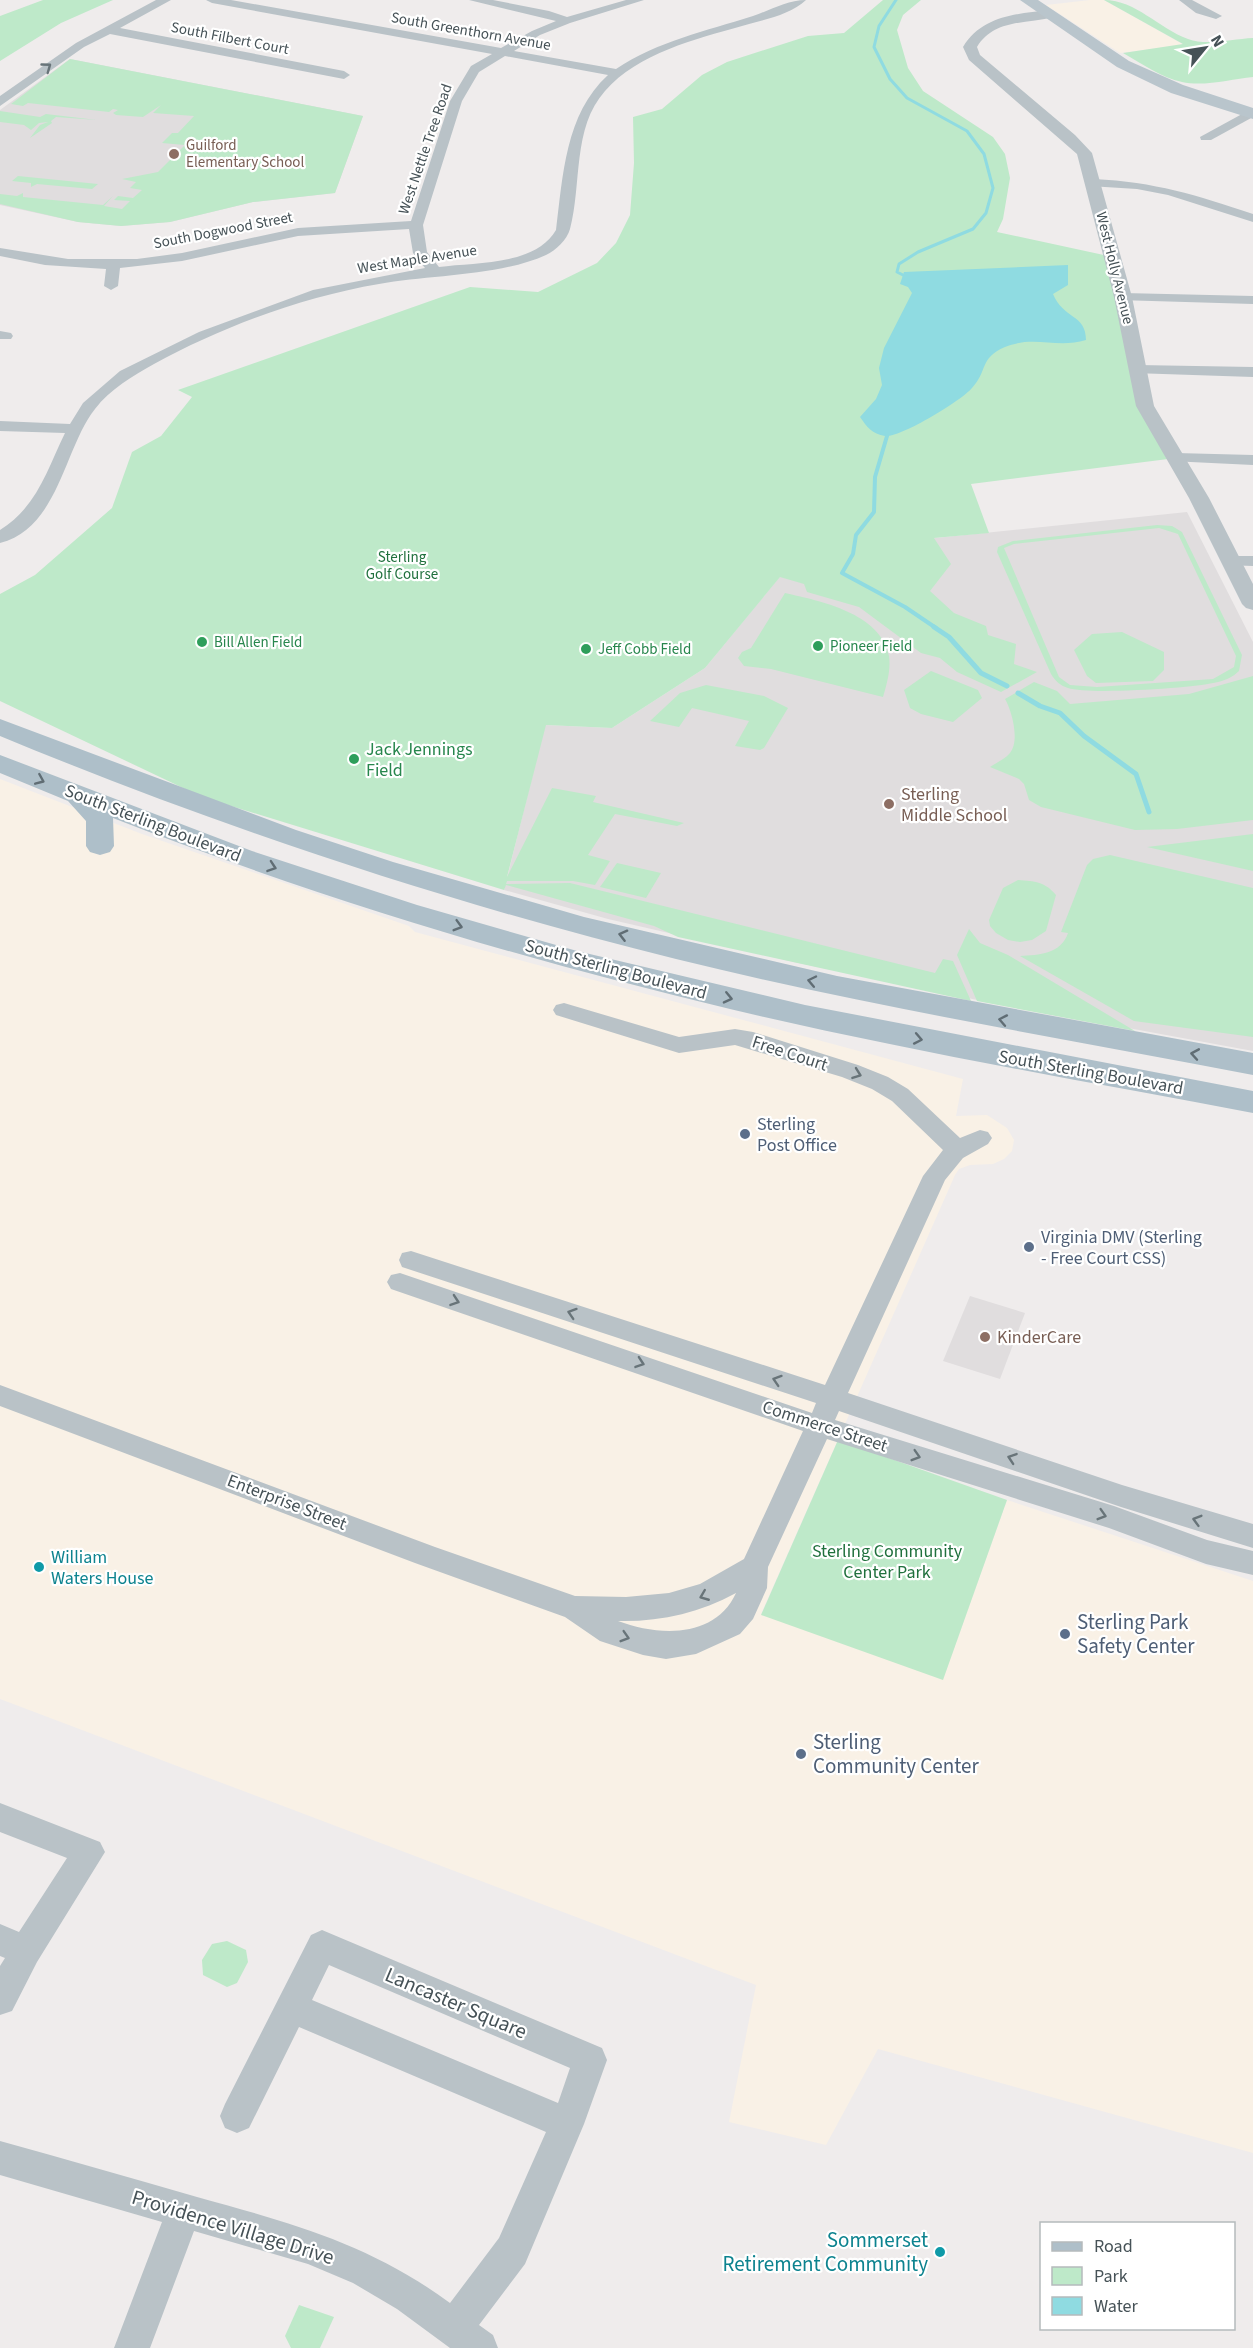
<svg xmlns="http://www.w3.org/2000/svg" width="1253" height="2348" viewBox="0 0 1253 2348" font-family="'Source Sans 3',sans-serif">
	<rect width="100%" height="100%" fill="#efecec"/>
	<g fill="#f9f1e6">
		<path d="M1090,0H1104L1184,45L1120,53L1046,5Z"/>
		<path d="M0,779L142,834L409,926L415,932L963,1079L956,1116L987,1115L1007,1128L1014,1140L1012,1151L1004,1159L993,1164L970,1165L959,1169L955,1175L761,1614L943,1679L1007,1500L1253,1581V2153L878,2049L826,2145L729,2122L756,1985L0,1699Z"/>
	</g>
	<g fill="#e0ddde">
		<path d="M70,59L363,116L335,193L253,202L170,222L121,226L78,222L0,205V110Z"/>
		<path d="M1187,512L1253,642V1051L987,1002L794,962L608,919L504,890L545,725L612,728L705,668L800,552Z"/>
		<path d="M970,1296L1025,1313L1000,1379L943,1361Z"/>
	</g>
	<g fill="#bee9c9" fill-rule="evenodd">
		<path d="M43,0H113L61,23L0,61V16Z"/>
		<path d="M883,0H921L903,15L897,30L908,68L923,91L993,137L1005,154L1010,178L1003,219L997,232L1113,257L1138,370L1176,458L971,484L989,533L934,538L951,564L930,591L954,613L986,626L988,635L1016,644L1014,664L1037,672L1001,692L957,672L940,658L921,653L859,607L807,592L804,584L780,577L705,668L612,728L546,725L507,877L552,788L596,796L593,802L684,823L677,826L615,814L588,855L610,861L595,885L573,881H507L506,884L570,883L935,973L943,959L953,961L971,1001L678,937L654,926L506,885L504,890L202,797L0,701V594L35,575L112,508L132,452L161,436L192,397L178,390L470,287L538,292L597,263L616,243L630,215L634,163L633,117L662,109L702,75L727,62L808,36L844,33Z"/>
		<path d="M1104,0C1136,0 1158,28 1188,39C1207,46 1232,39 1253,38V77C1231,79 1204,87 1182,82C1162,78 1141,63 1123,53L1183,44Z"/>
		<path d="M70,59L363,116L335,193L253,202L170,222L121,226L78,222L0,204V194L17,196L23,193V197L103,205L113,196L104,206L122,209L130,201L114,200L118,196L133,198L142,190L130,188L136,182L122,179L158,172L185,145L162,143L172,133H178L194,116L153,113L161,105L143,117L116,115L113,113L118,110L113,109L109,112L28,103L23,106L11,104Z"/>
		<path d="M0,111L40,117L46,114L97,120L56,117L51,121L52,123L30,138L40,125L48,122L39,123L31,130L24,125L0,122Z"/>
		<path d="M18,176L98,184L92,189L37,184L31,187V183L12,181Z"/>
		<path d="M1157,525L1172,526L1182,532L1242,655L1239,671C1233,677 1226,680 1218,682C1196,688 1088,695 1068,688C1061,686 1055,681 1051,674L997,552L998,547L1013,541ZM1159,528L1178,534L1236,656L1234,667L1213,679L1097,687L1070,685L1059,677L1004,548L1014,544Z"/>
		<path d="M785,593C820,601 881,613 889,656C891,669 887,684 883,697L771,669L744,666L738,658L742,652L751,648Z"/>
		<path d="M1122,632L1164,652V670L1153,681L1096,683L1087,676L1074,650L1092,634Z"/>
		<path d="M931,671L978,690L982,698L953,722L921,714L910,708L904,690Z"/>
		<path d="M1253,676V820L1177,829L1135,830L1041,807L1029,800L1024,784L1019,779L990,767C996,763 1005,759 1010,753C1020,741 1012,711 1005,699L1034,682L1057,691L1070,704L1189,694Z"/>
		<path d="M706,685L764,696L788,708L764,748L760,750L735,746L749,721L692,708L679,727L650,721L680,693Z"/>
		<path d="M1253,834V871L1147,847Z"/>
		<path d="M1110,855L1253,888V1037L1134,1021L1020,956C1039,955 1061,954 1068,933L1061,932L1087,865L1093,859Z"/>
		<path d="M617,863L661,873L646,898L600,887Z"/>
		<path d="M1018,880C1035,881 1045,882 1056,895L1046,931L1032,940L1020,942L1008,940L996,933L990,926L989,920L1003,888Z"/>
		<path d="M969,929L980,943L1008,955L1135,1031L977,1001L957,955Z"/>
		<path d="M838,1440L1007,1500L943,1680L761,1615Z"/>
		<path d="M227,1941L246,1950L248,1962L237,1983L227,1987L203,1975L202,1960L212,1944Z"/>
		<path d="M299,2305L334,2317L320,2348H291L285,2336Z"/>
	</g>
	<path fill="#8fdbe1" d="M1068,265V285L1053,294C1063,319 1086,314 1086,340C1057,349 1034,335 1005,347C979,358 988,371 972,388C961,401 900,438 885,436C872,434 867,427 860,417L876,399L882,385L879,368L884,348L912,293L908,287L900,284L904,272Z"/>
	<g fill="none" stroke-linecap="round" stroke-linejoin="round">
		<path stroke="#8fdbe1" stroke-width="3" d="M896,0L879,26L874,47L890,79L907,98L967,131L984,154L993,188L986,213L973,229L918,252L899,264L897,272L903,275"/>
		<path stroke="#8fdbe1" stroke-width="4" d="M887,436L875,477L874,512L856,535L853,554L842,573L905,607L936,628"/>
		<g stroke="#8fdbe1" stroke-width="5">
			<path d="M934,627L949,637L981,673L1007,686"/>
			<path d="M1018,693L1040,706L1060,713L1084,736L1136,774L1149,812"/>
		</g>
		<g fill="#b9c2c7" fill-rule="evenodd">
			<path d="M156,0H171L120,28L344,71L350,75L344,79L110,34L84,47L0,106V96L76,43Z"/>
			<path d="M206,0H231L501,48L532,31L556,21L469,0H493L549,11L567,17L626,0H644L570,23L540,35L514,51L616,69C658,41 706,31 753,16C771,10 787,0 806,0C790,15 763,20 742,26C696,39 638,53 605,91C572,128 582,184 570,229C567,240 556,250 546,255C500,276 430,275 379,284C302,297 222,327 154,364C133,376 110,389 95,409C64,448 59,528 0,543V530C37,507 47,470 65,433L0,431V421L70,424L83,403L120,371L199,332L313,290L425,268L413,253L409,229L298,236L182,261L120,268L118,286L111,290L104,286L106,269L45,265L0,256V248L68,259H137L182,253L298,228L411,221L450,101L471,66L492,54L212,3ZM505,56L608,75C565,114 563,176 556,230C535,266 475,262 439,267L427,252L423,225L462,101L479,72Z"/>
			<path d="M1179,0H1192L1222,16L1216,19L1196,13Z"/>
			<path d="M1253,108V117L1211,140H1201L1200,137Z"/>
			<path d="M1094,179C1155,182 1196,195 1253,214V222L1168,195L1137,189L1089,186L1087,183Z"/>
			<path d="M1123,293L1253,296V304L1118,300L1116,297Z"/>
			<path d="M0,331L11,333L13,336L11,339H0Z"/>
			<path d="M1138,365L1253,367V377L1133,373L1130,370Z"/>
			<path d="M1176,453L1253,455V465L1170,461L1168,458Z"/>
			<path d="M1231,556H1253V566L1225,565L1222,561Z"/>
			<path d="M564,1003L679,1037L735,1029L753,1032L858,1065L888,1077L908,1089L960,1138L980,1130L988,1132L992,1138L988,1144L963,1158L945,1180L848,1393L1122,1485L1253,1524V1548L1121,1507L839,1411L835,1420L1114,1506L1207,1540L1253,1551V1575L1206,1564L1109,1528L827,1439L768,1567L767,1588L753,1619L740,1634L696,1654L666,1659L643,1655L600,1641L565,1617L415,1563L0,1406V1385L435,1547L575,1596L626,1597L669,1593L700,1584L744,1559L803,1431L391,1289L387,1282L391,1275L400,1273L812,1413L816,1403L402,1267L399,1260L402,1253L411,1251L825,1385L923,1176L943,1150L892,1101L872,1089L842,1077L735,1045L679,1053L556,1015L553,1010L556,1005ZM736,1593C715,1639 658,1636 618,1621C660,1622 699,1613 736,1593Z"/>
			<path d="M0,1803L100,1842L105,1852L37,1962L12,2011L0,2015V1966L5,1958L0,1956V1924L19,1932L67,1858L0,1832Z"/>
			<path d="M322,1930L602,2048L607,2060L584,2124L525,2264L479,2325L493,2335L498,2348H450L397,2309L353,2283L308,2264L194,2231L150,2348H114L162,2222L0,2175V2141C66,2159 131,2178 197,2197C291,2223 370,2244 450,2303L499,2238L546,2132L299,2027L249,2128L237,2133L225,2128L220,2116L225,2104L311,1935ZM329,1965L570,2068L558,2103L312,2000Z"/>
		</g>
		<path fill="#b9c2c7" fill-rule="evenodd" d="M1049,10L1054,11V17C1026,24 994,19 977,47L980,55L1075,135L1092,153L1132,297L1154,406L1209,498L1253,584V610L1246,608L1242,604L1189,498L1136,406L1114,297L1077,154L969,60L963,47C982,16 1015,14 1049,10Z"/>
		<path fill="#b9c5cc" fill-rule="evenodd" d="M1020,0H1038L1129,61L1183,85L1253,108V119L1171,93L1117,67Z"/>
		<g fill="#aebfc9" fill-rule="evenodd">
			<path d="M0,719L296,830L393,862L584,917L837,976L1253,1053V1075C1060,1038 867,1006 676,959C445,902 220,827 0,736Z"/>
			<path d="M0,755L252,851L417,905L577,951L805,1005L1253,1091V1113C1078,1080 903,1050 730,1009C520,959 313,896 113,818L114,846L110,852L100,855L90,852L86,846V821L68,801L0,773Z"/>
		</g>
	</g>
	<defs><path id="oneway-chevron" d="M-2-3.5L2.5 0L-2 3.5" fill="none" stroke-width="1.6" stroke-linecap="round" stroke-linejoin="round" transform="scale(1.5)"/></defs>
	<g stroke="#687479">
		<use href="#oneway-chevron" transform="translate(47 67) rotate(-36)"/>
		<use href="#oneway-chevron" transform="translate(857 1074) rotate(20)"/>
		<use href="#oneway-chevron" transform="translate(455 1301) rotate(19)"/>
		<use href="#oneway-chevron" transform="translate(572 1313) rotate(-162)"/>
		<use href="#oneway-chevron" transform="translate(640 1363) rotate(19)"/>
		<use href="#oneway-chevron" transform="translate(777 1380) rotate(-162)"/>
		<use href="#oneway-chevron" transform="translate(916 1456) rotate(17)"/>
		<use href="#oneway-chevron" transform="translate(1012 1458) rotate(-161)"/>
		<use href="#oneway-chevron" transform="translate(1102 1515) rotate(17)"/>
		<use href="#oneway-chevron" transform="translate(1197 1520) rotate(-164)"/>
		<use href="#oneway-chevron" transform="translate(704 1596) rotate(158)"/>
		<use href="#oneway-chevron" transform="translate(625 1637) rotate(17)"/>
	</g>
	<g stroke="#606d74">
		<use href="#oneway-chevron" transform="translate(40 780) rotate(23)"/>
		<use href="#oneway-chevron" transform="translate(272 867) rotate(19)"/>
		<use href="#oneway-chevron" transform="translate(458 926) rotate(16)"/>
		<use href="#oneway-chevron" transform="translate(623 935) rotate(-166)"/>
		<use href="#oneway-chevron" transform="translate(812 981) rotate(-168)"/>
		<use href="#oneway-chevron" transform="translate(728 998) rotate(13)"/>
		<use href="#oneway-chevron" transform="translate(1003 1020) rotate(-169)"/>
		<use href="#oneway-chevron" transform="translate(918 1039) rotate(11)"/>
		<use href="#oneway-chevron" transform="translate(1195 1054) rotate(-170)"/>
	</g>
	<g fill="#8d6e63" stroke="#fff" stroke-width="2">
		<circle cx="174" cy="154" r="6"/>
		<circle cx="889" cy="804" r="6"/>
		<circle cx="985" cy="1337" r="6"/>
	</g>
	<g fill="#2e9e5b" stroke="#fff" stroke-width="2">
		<circle cx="202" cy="642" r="6"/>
		<circle cx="818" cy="646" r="6"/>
		<circle cx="586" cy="649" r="6"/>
		<circle cx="354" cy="759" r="6"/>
	</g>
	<g fill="#5c6f8a" stroke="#fff" stroke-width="2">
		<circle cx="745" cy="1134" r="6"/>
		<circle cx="1029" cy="1247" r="6"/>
		<circle cx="1065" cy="1634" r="6"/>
		<circle cx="801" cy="1754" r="6"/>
	</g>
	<g fill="#0f9aa8" stroke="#fff" stroke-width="2">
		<circle cx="39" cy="1567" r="6"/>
		<circle cx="940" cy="2252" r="6"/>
	</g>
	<g text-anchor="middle" stroke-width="4.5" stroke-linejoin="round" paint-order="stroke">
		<g font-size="15" fill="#465257" stroke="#fff">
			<text transform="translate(471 31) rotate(10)" y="5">South Greenthorn Avenue</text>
			<text transform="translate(230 38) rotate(11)" y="5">South Filbert Court</text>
			<text transform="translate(425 149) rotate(-71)" y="5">West Nettle Tree Road</text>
			<text transform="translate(223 230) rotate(-11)" y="5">South Dogwood Street</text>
			<text transform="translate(417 259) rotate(-9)" y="5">West Maple Avenue</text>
			<text transform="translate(1115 268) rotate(76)" y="5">West Holly Avenue</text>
		</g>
		<g font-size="15" fill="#785e54" stroke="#fff" text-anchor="start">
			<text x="186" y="150">Guilford<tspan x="186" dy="17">Elementary School</tspan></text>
		</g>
		<g font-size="15" fill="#20703d" stroke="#fff">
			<text x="402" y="562">Sterling<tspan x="402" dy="17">Golf Course</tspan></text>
		</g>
		<g font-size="15" fill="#27864d" stroke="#fff" text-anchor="start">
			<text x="214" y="647">Bill Allen Field</text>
			<text x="830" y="651">Pioneer Field</text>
			<text x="598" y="654">Jeff Cobb Field</text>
		</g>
		<g font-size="18" fill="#27864d" stroke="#fff" text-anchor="start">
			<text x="366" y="755">Jack Jennings<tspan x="366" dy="21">Field</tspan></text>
		</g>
		<g font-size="18" fill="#785e54" stroke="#fff" text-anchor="start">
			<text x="901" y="800">Sterling<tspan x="901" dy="21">Middle School</tspan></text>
			<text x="997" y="1343">KinderCare</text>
		</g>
		<g font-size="18" fill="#465257" stroke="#fff">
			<text transform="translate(153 823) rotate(21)" y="6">South Sterling Boulevard</text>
			<text transform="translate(616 969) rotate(15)" y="6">South Sterling Boulevard</text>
			<text transform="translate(790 1053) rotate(18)" y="6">Free Court</text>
			<text transform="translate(1091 1072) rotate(10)" y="6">South Sterling Boulevard</text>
			<text transform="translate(825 1426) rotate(18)" y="6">Commerce Street</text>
			<text transform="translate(287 1502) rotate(21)" y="6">Enterprise Street</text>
		</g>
		<g font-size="18" fill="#4e5e75" stroke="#fff" text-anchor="start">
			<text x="757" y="1130">Sterling<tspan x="757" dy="21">Post Office</tspan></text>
			<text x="1041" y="1243">Virginia DMV (Sterling<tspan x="1041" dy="21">- Free Court CSS)</tspan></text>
		</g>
		<g font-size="18" fill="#20703d" stroke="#fff">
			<text x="887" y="1557">Sterling Community<tspan x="887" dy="21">Center Park</tspan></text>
		</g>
		<g font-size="18" fill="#0d838f" stroke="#fff" text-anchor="start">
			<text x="51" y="1563">William<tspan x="51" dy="21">Waters House</tspan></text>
		</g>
		<g font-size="21" fill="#4e5e75" stroke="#fff" text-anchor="start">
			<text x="1077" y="1629">Sterling Park<tspan x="1077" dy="24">Safety Center</tspan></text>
			<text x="813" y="1749">Sterling<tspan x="813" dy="24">Community Center</tspan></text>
		</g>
		<g font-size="21" fill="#465257" stroke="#fff">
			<text transform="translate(456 2003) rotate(23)" y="7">Lancaster Square</text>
			<text transform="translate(233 2227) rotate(17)" y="7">Providence Village Drive</text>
		</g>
		<g font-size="21" fill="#0d838f" stroke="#fff" text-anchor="end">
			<text x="928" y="2247">Sommerset<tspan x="928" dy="24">Retirement Community</tspan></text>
		</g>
	</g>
	<rect x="1040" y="2222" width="195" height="108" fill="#ffffff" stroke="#b5babc" stroke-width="1.5"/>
	<rect x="1052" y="2242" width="30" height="9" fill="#aebfc9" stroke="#b5babc" stroke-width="1.5"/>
	<text x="1094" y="2252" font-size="18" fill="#465257">Road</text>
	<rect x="1052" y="2267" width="30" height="18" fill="#bee9c9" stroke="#b5babc" stroke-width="1.5"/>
	<text x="1094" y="2282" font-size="18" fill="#465257">Park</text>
	<rect x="1052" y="2297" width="30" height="18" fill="#8fdbe1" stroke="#b5babc" stroke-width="1.5"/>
	<text x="1094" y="2312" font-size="18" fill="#465257">Water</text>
	<g transform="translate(1205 48) rotate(60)" stroke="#ffffff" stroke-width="4.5" paint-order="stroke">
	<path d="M0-4.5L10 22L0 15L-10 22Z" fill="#465257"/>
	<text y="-9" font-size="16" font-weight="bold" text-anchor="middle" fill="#465257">N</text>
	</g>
</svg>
